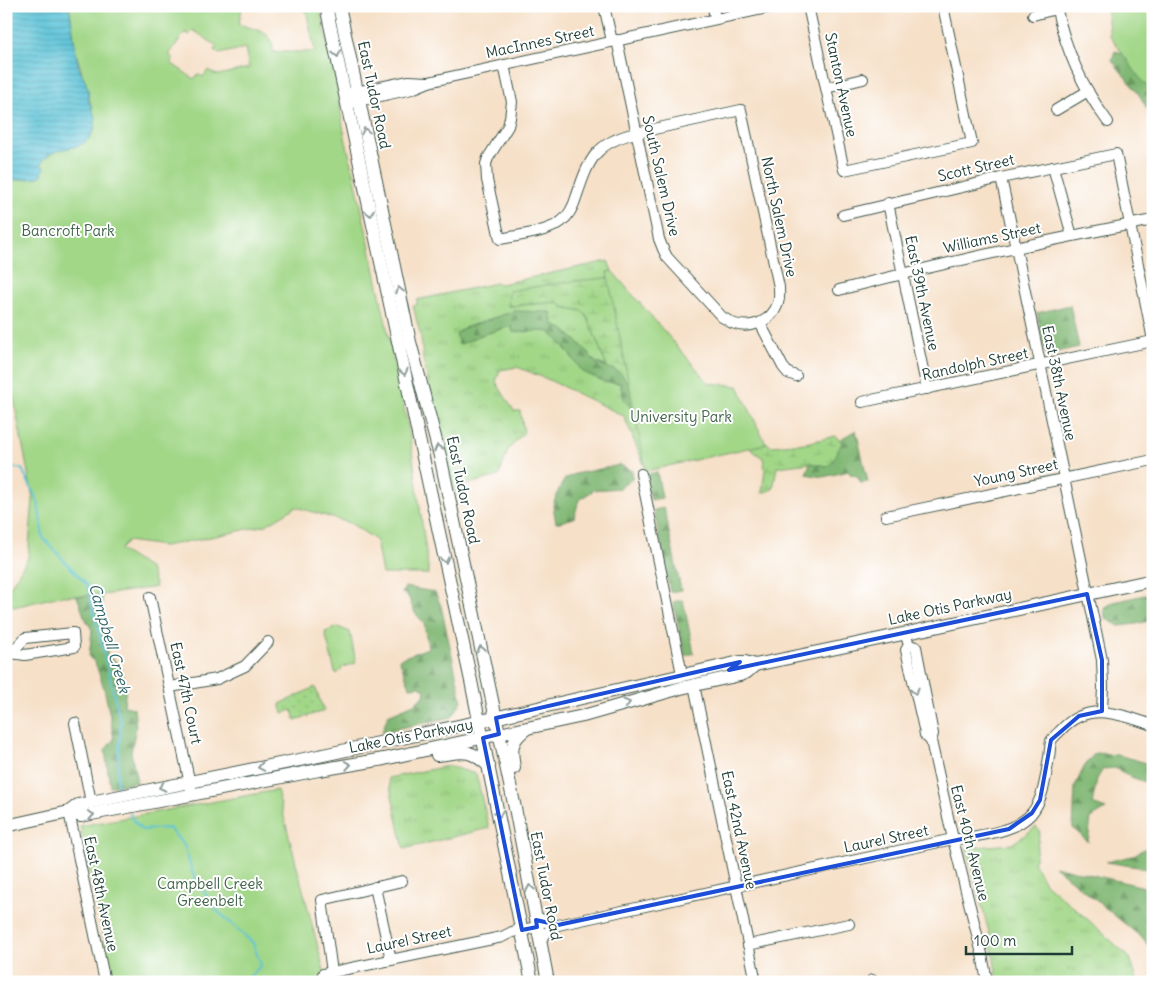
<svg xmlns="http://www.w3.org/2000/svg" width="1159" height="988" viewBox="0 0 1159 988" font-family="Delius,sans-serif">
	<defs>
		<pattern id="grass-tufts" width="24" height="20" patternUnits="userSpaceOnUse" patternTransform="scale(1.25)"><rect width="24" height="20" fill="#a2d788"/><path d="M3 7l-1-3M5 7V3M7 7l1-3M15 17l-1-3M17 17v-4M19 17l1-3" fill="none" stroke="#8bb976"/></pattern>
		<pattern id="forest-firs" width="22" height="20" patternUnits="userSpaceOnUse" patternTransform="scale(1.25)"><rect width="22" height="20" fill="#81b874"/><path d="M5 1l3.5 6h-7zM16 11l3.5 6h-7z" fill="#699760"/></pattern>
		<pattern id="wetland-marsh" width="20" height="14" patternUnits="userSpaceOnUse" patternTransform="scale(1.25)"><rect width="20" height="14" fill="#a2d788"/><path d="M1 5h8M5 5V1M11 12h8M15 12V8" fill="none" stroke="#8bb976"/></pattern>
		<pattern id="garden-dots" width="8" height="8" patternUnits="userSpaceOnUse" patternTransform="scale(1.25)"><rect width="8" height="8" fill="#a2d788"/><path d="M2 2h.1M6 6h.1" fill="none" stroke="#8bb976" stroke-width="1.8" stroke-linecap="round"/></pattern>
		<pattern id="water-rules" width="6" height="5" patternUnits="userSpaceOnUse" patternTransform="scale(1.25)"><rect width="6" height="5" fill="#5cc3d8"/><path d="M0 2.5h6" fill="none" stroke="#4ba0b0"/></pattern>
	</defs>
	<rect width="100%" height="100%" fill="#fff"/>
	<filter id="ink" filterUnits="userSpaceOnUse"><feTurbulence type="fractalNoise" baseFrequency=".02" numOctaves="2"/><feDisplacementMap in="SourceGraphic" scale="10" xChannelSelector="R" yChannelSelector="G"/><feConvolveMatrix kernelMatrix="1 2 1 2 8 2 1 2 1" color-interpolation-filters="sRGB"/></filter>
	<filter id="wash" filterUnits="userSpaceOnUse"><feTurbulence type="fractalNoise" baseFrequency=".0096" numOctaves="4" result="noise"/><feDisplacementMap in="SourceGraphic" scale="20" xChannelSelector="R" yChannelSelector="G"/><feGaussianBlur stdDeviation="1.12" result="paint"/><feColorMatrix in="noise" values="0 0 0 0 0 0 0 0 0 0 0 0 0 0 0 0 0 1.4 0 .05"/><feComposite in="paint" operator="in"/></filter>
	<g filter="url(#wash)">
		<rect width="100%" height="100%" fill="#f6e0c8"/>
		<g fill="url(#grass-tufts)" stroke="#608a5e">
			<path d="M608,261L612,271L607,272L608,278L508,306L558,302L563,307L583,311L588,318L607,367L595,362L583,347L563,329L514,311L464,328L456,334L460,344L481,335L512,326L513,332L549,330L564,347L605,382L620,383L624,400L639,415L645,467L624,416L547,379L517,367L500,370L496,382L514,411H520L524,432L508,450L499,476L460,486L463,498L453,490L423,359L421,337L413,306L417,305V300L496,283L501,284Z"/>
			<path d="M448,766L476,774L489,828L404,849L388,778Z"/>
			<path d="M1036,827L1040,831L1034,863L1045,883L1085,917L1130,958L1138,982H998L989,932L966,848L1012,844Z"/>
		</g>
		<g fill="url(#forest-firs)" stroke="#507a54">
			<path d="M1115,51L1153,63V119L1140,96L1112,60Z"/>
			<path d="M1070,305L1079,347L1048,354L1045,352L1037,313Z"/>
			<path d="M514,311L551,312L554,325L563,329L583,347L595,362L620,372L625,378L658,382L639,416L624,400L620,383L605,382L583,372L564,347L549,331L513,332L511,326L481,335L459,345L456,334L464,328Z"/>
			<path d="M856,430L868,482L861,483L857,476L850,474L849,471L823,477L806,474L810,463L827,466L841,442L839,440Z"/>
			<path d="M620,465L632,471V479L620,488L594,490L579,500L574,518L556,523L553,505L559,489L565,479L575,474Z"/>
			<path d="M657,472L662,498L651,500L645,475Z"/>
			<path d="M664,508L681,590L670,592L654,510Z"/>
			<path d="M405,587L435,592L441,606L462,701L452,717L382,732L388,715L414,704L424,696L425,690L420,686L410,687L399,659L428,648L424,623L415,613L408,596L402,593Z"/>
			<path d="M1153,593V620L1136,624L1119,626L1105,618L1104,608L1114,602Z"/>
			<path d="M102,595V628L108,656L120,665L126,684L124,706L134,708L136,727L131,752L137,782L110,787L105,750L114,739L110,716L104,688L95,662L89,657L92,630L84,616L77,596Z"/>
			<path d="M683,600L694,653L685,656L673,602Z"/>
			<path d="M1095,753L1118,755L1150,764L1148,783L1131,777L1115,768L1103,769L1097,779L1092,804L1106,809L1091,818L1088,842L1073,828L1075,786L1084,767Z"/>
			<path d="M1153,846V871L1138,867L1106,862L1132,856L1146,848Z"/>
			<path d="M1054,866L1153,889V951L1141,937Z"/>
		</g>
		<path fill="url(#wetland-marsh)" stroke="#608a5e" d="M606,278L614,279L637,332L771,446L806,443L835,436L842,442L832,463L827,466L810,463L777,467L773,489L762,493L765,469L763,458L658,382L626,381C623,372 615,370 607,367L588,318L583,311L563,307L558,302L508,306L509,291L566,282Z"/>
		<g fill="#a2d788" stroke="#608a5e" fill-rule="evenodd">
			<path d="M69,6H249L242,8L239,23L241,25C257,30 274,31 273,52H312L315,51L305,6H319C324,29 330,51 335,74C341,105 342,134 352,164L410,436L429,574H382L376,540L350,523L296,507L266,525L211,537L164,546L127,541L120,550L150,569L156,587L102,595L60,596L14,607L6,605V593L28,558L33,499L6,359V181L36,178C38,172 41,161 46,156C59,144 79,153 92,134C95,129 96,125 95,119L76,52L72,23ZM193,30L217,46L214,50L219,54L245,48L249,68L218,75L214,74L208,70L203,77L198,74L194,79L171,63L173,58L169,55L185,32L189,35Z"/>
			<path d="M1106,6H1153V91L1142,81L1110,36Z"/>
			<path d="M612,271L709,383L738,386L766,444L646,471L607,272Z"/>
			<path d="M338,627L350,632L356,663L343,667L337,674L335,672L325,632Z"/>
			<path d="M277,790L327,982H113L80,826Z"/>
		</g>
		<path fill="url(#garden-dots)" stroke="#608a5e" d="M315,687L324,711L295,720L292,710L283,713L280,704Z"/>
		<path fill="url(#water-rules)" stroke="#3e8086" d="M6,6H69C73,26 74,49 79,68C82,75 86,82 88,89C89,93 88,97 89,101C91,108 96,115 95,123C95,130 90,139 84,143C70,151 48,147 41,165L44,167L42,175L36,178L7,181Z"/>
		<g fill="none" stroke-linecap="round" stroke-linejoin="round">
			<g stroke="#5cc3d8" stroke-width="2">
				<path d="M6,466L22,469L38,502L43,538L87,585L121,723L117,782L119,788"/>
				<path d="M130,813L132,819L142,830L169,828L185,847L192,872L215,909L253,943L261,965L245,982"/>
			</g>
		</g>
	</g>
	<g filter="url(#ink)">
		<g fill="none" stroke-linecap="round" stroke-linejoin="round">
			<g stroke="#3f554a" stroke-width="12">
				<g id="minor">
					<path d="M604,6L612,41"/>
					<path d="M713,6L715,19"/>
					<path d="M808,6L844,170L972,143L943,6"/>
					<path d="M1056,6C1065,48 1082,87 1108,122"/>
					<path d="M1033,15L1056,9"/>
					<path d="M504,65L512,102L510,118L508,126L488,158L486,164L487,180L500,239C519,235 547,233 562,221C570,215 574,205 577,195C589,159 596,142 636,133L741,110L779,287C779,293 780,298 778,303C772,322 750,330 732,323C729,321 726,319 722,317L667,257L663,249L659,239L617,40"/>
					<path d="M826,88L863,79"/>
					<path d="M351,93L409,81L428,82"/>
					<path d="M353,102L412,89L429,82L450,77L776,6"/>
					<path d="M1056,110L1088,91"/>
					<path d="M1053,167L1072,236"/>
					<path d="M1001,178L1016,248L1102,660L1103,687L1102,711"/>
					<path d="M888,203L927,389"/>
					<path d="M843,215L1001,178L1116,154L1153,340"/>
					<path d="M839,290C943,263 1048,240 1153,220"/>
					<path d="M760,323L783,367L788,373L796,376"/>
					<path d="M862,402L1153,341"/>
					<path d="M641,474L682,674"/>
					<path d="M886,516L1153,460"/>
					<path d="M150,597L191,789"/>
					<path d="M905,633L909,645L906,650L924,729L925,735L931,741L953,839L982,954L987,982"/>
					<path d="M909,645L916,647L933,734L931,741"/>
					<path d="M6,656L11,653L25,638L73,633L74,647L25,655L11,653"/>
					<path d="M694,685L756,982"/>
					<path d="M170,687L217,679L245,666L268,642"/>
					<path d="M75,723L91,802"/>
					<path d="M69,812L105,982"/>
					<path d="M375,887L391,960"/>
					<path d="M535,915L545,922L558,925"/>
					<path d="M540,942C544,934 550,929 558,925L953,839H960C984,834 1013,833 1031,814C1044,799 1046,775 1049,757C1050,752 1050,746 1051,741C1053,737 1058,733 1061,730C1088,700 1121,715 1153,725"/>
					<path d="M748,945L849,924"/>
					<path d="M332,972L322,900L402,881"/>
					<path d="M323,974L502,937L512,932L537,927"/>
					<path d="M872,980L873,982"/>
				</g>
			</g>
			<g stroke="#3f554a" stroke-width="14">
				<g id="major">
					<path d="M326,6L471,681L532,982"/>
					<path d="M339,6L410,342L441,460L516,813L548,982"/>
					<path d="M437,755C463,752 468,747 489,766"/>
					<path d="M514,768C511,749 510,741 526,729"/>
					<path d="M69,812L81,816L319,770L384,759L527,728L583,716L681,688L740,675L747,672L755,665"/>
					<path d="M6,826L69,812L78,805L91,802L309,758L472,723L740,662H745L755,665L856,644L1153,580"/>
				</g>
			</g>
			<use href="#minor" stroke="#fff" stroke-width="10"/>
			<use href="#major" stroke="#fff" stroke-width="12"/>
		</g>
		<defs><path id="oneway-chevron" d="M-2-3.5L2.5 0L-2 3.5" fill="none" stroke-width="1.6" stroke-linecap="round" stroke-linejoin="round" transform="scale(1.25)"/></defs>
		<g stroke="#8f9e9a">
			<use href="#oneway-chevron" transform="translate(337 54) rotate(78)"/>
			<use href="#oneway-chevron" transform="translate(365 131) rotate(-102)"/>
			<use href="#oneway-chevron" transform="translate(370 213) rotate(78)"/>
			<use href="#oneway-chevron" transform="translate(399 290) rotate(-102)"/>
			<use href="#oneway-chevron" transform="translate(404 372) rotate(78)"/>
			<use href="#oneway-chevron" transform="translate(438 448) rotate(-104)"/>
			<use href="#oneway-chevron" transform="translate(445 560) rotate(78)"/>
			<use href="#oneway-chevron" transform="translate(481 649) rotate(-102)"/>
			<use href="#oneway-chevron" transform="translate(915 691) rotate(77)"/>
			<use href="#oneway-chevron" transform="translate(627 703) rotate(-17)"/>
			<use href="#oneway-chevron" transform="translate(348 765) rotate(-9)"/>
			<use href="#oneway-chevron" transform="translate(261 767) rotate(169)"/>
			<use href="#oneway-chevron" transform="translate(162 787) rotate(168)"/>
			<use href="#oneway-chevron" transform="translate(499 814) rotate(78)"/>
			<use href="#oneway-chevron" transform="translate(91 815) rotate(-10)"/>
			<use href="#oneway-chevron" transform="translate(530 888) rotate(-101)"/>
		</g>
	</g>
	<path fill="none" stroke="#1d4ed8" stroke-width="4" stroke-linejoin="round" d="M1087,594L1102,660V711L1079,716L1051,740L1040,800L1032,813L1009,829L558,925L536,920L537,927L522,930L483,738L499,734L496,718L740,662L729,670Z"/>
	<g text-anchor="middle" stroke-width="4" stroke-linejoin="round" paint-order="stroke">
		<g font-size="15" fill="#1f3d34" stroke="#fff">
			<text transform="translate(540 42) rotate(-12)" y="5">MacInnes Street</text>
			<text transform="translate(841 85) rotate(78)" y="5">Stanton Avenue</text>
			<text transform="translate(374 95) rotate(78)" y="5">East Tudor Road</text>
			<text transform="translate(976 168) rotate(-13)" y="5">Scott Street</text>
			<text transform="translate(661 176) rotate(77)" y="5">South Salem Drive</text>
			<text transform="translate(779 217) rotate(78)" y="5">North Salem Drive</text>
			<text transform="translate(992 238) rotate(-12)" y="5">Williams Street</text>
			<text transform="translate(922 293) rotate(78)" y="5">East 39th Avenue</text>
			<text transform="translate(975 364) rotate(-12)" y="5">Randolph Street</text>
			<text transform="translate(1059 383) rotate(78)" y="5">East 38th Avenue</text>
			<text transform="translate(1016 473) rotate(-12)" y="5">Young Street</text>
			<text transform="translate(463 490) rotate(78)" y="5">East Tudor Road</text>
			<text transform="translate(950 607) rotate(-12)" y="5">Lake Otis Parkway</text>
			<text transform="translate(186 693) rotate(78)" y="5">East 47th Court</text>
			<text transform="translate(411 736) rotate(-11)" y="5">Lake Otis Parkway</text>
			<text transform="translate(739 830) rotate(78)" y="5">East 42nd Avenue</text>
			<text transform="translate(886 839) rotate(-12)" y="5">Laurel Street</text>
			<text transform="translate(970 843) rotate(76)" y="5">East 40th Avenue</text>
			<text transform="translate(546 886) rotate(79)" y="5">East Tudor Road</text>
			<text transform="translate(101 894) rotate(78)" y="5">East 48th Avenue</text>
			<text transform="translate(409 940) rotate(-12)" y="5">Laurel Street</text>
		</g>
		<g font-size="15" fill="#406449" stroke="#fff">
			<text x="68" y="236">Bancroft Park</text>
			<text x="681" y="422">University Park</text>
			<text x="210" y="889">Campbell Creek<tspan x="210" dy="17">Greenbelt</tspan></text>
		</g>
		<g font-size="16" font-style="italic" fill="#316565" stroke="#fff">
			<text transform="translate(110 638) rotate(74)" y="6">Campbell Creek</text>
		</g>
	</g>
	<rect width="1159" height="988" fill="none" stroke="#fff" stroke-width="25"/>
	<path d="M966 946v8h106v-8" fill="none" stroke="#1f3d34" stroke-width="2.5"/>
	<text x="974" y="946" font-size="15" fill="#1f3d34" stroke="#ffffff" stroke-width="4" paint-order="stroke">100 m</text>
</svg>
